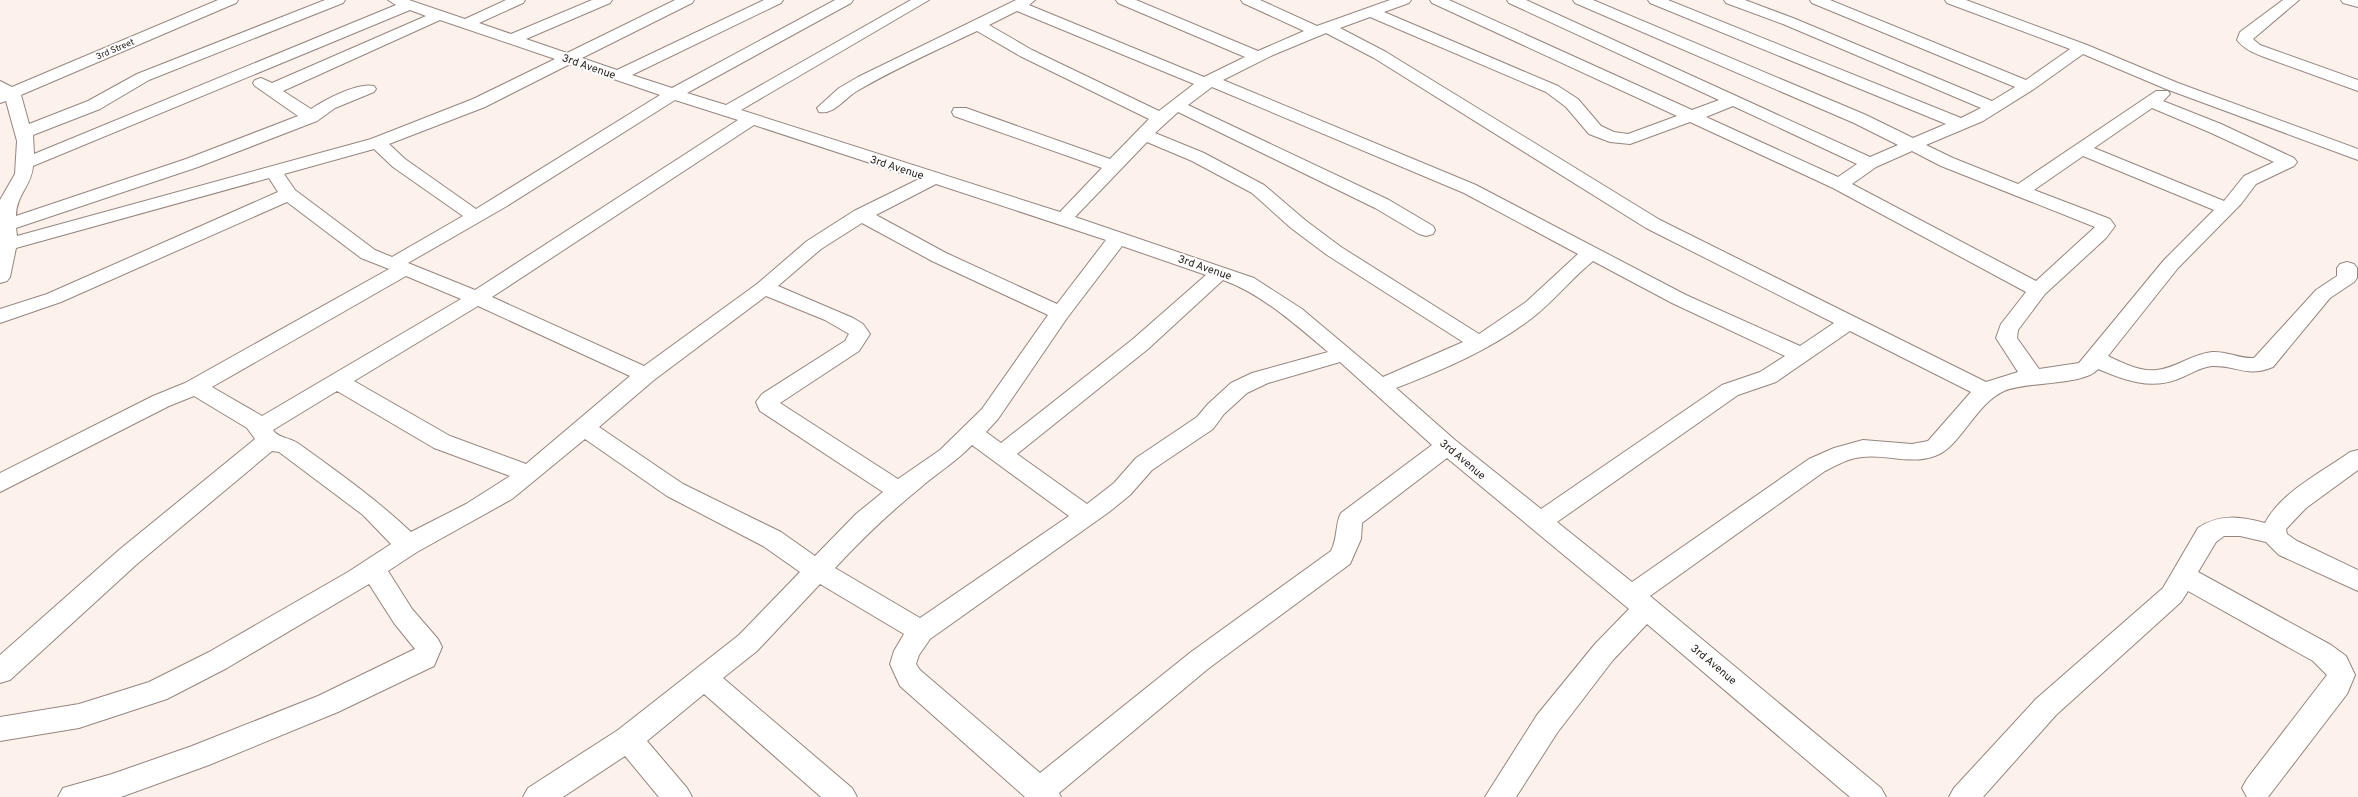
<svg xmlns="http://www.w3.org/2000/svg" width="2358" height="797" viewBox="0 0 2358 797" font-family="Overpass,sans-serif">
	<rect width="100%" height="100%" fill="#fdf1ec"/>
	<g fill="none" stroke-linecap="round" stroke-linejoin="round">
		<g stroke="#96857e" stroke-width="2">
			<g id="minor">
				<path d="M218,0H238L236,3L21,95L29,124L88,101L137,74L325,0H345L343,3L149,80L100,109L33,135L34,154L396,5L388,0H409L465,19L506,0H525L523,3L479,23L511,34L592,0H612L610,3L526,39L567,53L675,0H694L692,3L582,58L617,70L764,0H783L781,3L632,75L672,88L835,0H853L851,3L687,93L726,105L911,0H929L741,110L1060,212L1102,168L954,116L952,112L954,108H966L1110,159L1149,119L1020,56L977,31C937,50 896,68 857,91C845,98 834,115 819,112L817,108L839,88L858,77L1016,0H1035L1029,5L1204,77L1245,57L1118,3L1116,0H1136L1258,51L1304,31L1243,3L1241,0H1260L1317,26L1390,0H1411L1409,3L1384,12L1558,86L1578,99L1601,126L1614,132L1628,134L1677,116L1432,3L1430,0H1449L1692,110L1719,100L1509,3L1507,0H1526L1870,157L1898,145L1854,123L1575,3L1573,0H1593L1866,115L1913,138L1946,124L1650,3L1648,0H1668L1961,118L1981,108L1783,24L1726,3L1724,0H1745L1793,18L1992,101L2015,87L1812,3L1810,0H1830L2026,80L2070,49L1947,3L1945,0H1966L2087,45L2178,83L2358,149V160L2166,89L2083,54L2034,89L1983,121L1926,145L1953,158L2018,184L2156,91H2168L2170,94L2163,101L2221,124L2294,158L2297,162L2294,166L2256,184L2241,204L2178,268L2108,356C2123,363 2140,372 2157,370C2176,368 2192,354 2212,352C2227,351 2240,359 2254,358L2316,290L2337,276V268L2340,264L2347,262L2354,264L2357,268V278L2354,282L2330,298L2273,367C2247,378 2236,365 2212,366C2200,367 2189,375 2178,379C2150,390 2124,380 2098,369C2084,386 2027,381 2004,391C1975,404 1960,448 1935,456C1910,465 1887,454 1862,457C1849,458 1837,465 1825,471L1650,596L1881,788L1886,797H1850L1647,624L1613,660L1557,733L1516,797H1485L1537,715L1595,644L1629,609L1447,458L1362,523L1361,539L1350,564L1209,668L1059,793L1061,797H1025L900,686L890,664L894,651L904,634L820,584L757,651L723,678L852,788L857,797H821L704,694L647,741L687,788L692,797H659L625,756L563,797H523L528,788L618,730L739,635L800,572L763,546L667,496L585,439L512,499L417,552L388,571L412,609L438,639L442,647L434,666L338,712L209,765L121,797H58L63,788L112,774L192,746L318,696L415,649L394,623L369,584L227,668L167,699L79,728L0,741V717L79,704L149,682L209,652L348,572L391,544L363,515L279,452L272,451L137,564L10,680L0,683V655L119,550L255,439L247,428L194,396L169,406L0,492V473L153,396L185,383L389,269L361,258L287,202L61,302L0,323V309L47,294L278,192L269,178L16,248L10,277L7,281L0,283V200L15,174L17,141L6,101L0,103V81L12,87ZM410,10L426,16L272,83L261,78L255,80L253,83L255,86L298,116L186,159L16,216C16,195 32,185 33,166ZM1017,11L1194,84L1159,111L1032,50L989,25ZM1370,17L1546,92L1566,107L1589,134L1610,142L1630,144L1690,122L1833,188L2026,292L2001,324L1996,338L2018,372L1986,382L1660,220L1386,52L1340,28ZM440,20L555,59L473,99L371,139L17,236L16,228L198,167L317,121L335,108L374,92L376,89L374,86C358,82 324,100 311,109L283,91ZM1326,33L1374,58L1646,228L1834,323L1800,346L1686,295L1476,185L1223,80L1273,55ZM570,64L660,95L476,209L405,159L389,144L485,107ZM1212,87L1464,193L1578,254L1526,302L1479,334L1341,247L1305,220L1264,185L1204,153L1155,133L1178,112L1375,208L1419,234L1426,236L1433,234L1435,230L1433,226L1389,200L1188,105ZM675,100L738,120L475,290L408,263L507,206ZM1733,106L1857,164L1838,177L1706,117ZM2152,108L2209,132L2274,162L2244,176L2224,201L2094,148ZM754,125L919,179L854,211L807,241L757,284L644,366L492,297ZM1147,142L1192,161L1252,193L1291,228L1327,255L1463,342L1383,377L1302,309L1254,278L1075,217ZM374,149L393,167L463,216L392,257L375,250L295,190L284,174ZM1912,151L1941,166L2095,227L2036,281L1852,184L1876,167ZM2083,156L2214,210L2164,260L2079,363L2039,369L2017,338L2018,330L2045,294L2106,238L2115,226L2110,219L2034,190ZM936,184L1106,240L1057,304L946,253L876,215ZM862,223L932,261L1048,315L982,409L940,450L898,479L780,403L859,351L870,334L863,324L853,318L778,286L821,249ZM1122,246L1206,275L1133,339L1001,443L986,432L998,419L1067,318ZM1593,261L1672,303L1785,356L1760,372L1722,385L1541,509L1455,440L1396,388C1443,370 1492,349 1532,318C1554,301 1571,279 1593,261ZM406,276L461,299L262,416L212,387ZM1223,280C1262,294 1296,325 1328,352L1252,373L1231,383L1208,404L1197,417L1136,458L1114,483L1087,504L1017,454L1148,349ZM766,296L825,320L849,334L845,341L762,394L756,402L760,411L883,492L856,514L815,556L781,532L683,484L599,427L654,380ZM478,306L630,376L526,464L450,436L354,381ZM1850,331L1971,392L1928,441L1912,444L1863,440L1834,448L1809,459L1632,582L1557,522L1738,395L1776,382ZM1340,362L1432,445L1341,513C1335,524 1338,537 1331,551L1191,652L1040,773L920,670L916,664L919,655L930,639L1109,512L1130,495L1152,470L1213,429L1224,414L1247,393L1268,383ZM337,391L434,448L510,476L466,504L411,532C376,499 338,472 299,444C290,437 279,439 273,430ZM972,445L1069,516L920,618L835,568C862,539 889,513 920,488C937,473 956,462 972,445Z"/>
				<path d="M2283,0H2299L2253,39L2260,45L2358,80V91L2264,57C2254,53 2244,49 2237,40L2240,32Z"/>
				<path d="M2341,0H2358V7L2343,3Z"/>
				<path d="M2358,450V470L2306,508L2286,529L2287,534L2297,541L2358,570V591L2279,555L2266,542L2240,536H2224L2216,542L2198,572L2331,645L2346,656L2355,675L2347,694L2268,797H2247L2242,788L2247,779L2327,675L2313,661L2188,591L2181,602L2056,715L1983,797H1949L1954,788L2036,699L2163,588L2198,528C2220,513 2241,517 2265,523C2281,492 2322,472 2350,452Z"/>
			</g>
		</g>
		<use href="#minor" fill="#fff" fill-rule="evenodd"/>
	</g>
	<g text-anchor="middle" stroke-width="4" stroke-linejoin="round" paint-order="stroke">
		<g font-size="9" fill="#2a2421" stroke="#fff">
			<text transform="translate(115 49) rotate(-23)" y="3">3rd Street</text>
		</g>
		<g font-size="11" fill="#2a2421" stroke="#fff">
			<text transform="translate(589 66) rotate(19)" y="4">3rd Avenue</text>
			<text transform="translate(897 167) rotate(18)" y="4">3rd Avenue</text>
			<text transform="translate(1205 267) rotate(19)" y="4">3rd Avenue</text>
			<text transform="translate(1463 459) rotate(40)" y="4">3rd Avenue</text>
			<text transform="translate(1714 664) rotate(40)" y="4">3rd Avenue</text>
		</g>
	</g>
</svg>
